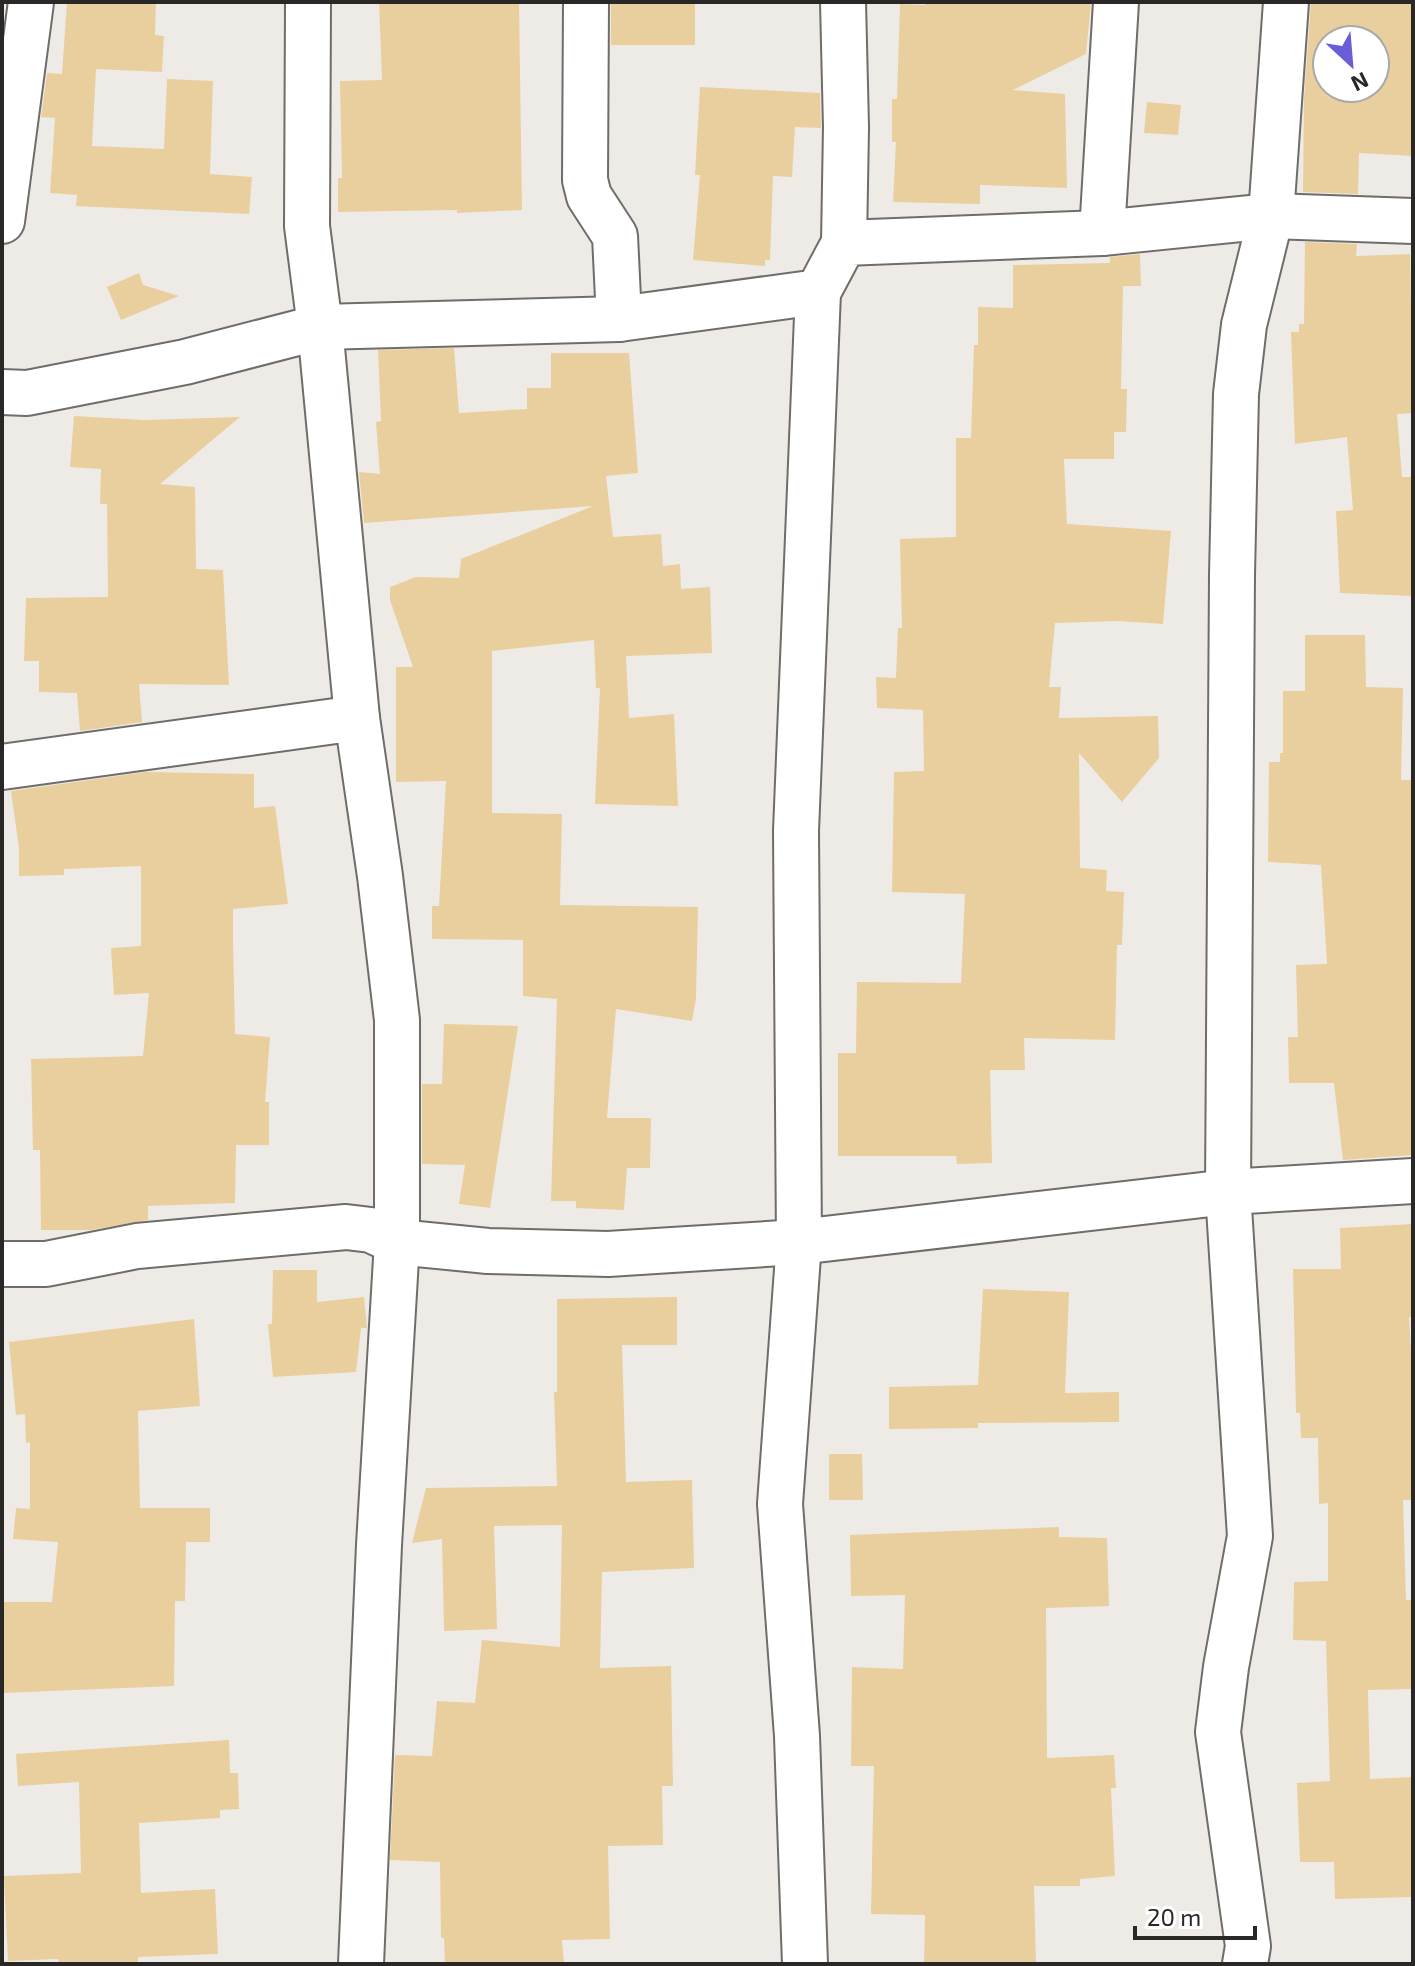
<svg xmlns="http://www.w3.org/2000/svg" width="1415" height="1966" viewBox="0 0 1415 1966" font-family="'Exo 2',sans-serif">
	<rect width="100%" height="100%" fill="#eeebe7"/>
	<g fill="#e9cf9e" fill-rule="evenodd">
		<path d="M67,2H156L155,35L164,36L162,72L96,69L92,146L164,149L167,79L213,81L210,174L252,177L249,214L76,206L77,195L50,193L55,118L41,117L47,73L62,74Z"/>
		<path d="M379,2H519L522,210L457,213V210L338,212V178H342L340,81L382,80Z"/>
		<rect x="611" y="2" width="84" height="43"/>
		<path d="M925,2H1091L1086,54L1013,90L1065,94L1067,188L980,185V204L893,202L896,142H892V99H897L900,4L925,5Z"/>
		<path d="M1311,2H1413V156L1359,153L1358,194L1303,192L1304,99ZM1327,40H1375V88H1327Z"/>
		<path d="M700,87L820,93L821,128L795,127L792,177L773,176L770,260H765V266L693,260L700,175H695Z"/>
		<path d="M1147,102L1181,105L1178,135L1144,133Z"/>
		<path d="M1305,242L1357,244L1356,256L1410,254L1413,413L1397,414L1402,477H1413V596L1340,593L1336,511L1353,510L1347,437L1295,444L1291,332H1299V324H1304Z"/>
		<path d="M1140,254L1141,286H1123L1121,389H1127L1126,432H1114V459H1064L1067,524L1171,531L1163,624L1118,621L1055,623L1049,687H1061L1059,718L1158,716L1159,758L1122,802L1079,753L1080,868L1107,870L1106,891L1124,892L1122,945H1117L1115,1040L1024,1038L1025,1070H990L992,1163L957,1164L956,1156H838V1053H856L857,982L961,983L965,894L892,892L894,772L924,771L923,710L877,708L876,677L896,678L898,628H902L900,539L956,537V438H971L974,345H978V307L1013,308V265L1110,263V257Z"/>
		<path d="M139,273L143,285L179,296L121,320L107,287Z"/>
		<path d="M454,348L459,413L527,409V388H551V353H629L638,473L606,476L613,537L661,534L663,566L680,564L681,589L710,587L712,653L626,656L629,718L674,714L678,806L595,804L600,688H596L594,640L492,651V813L562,814L560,905L698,907L696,999L692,1021L616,1009L607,1118H651L650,1168H627L624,1210L576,1208V1201H551L557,999L523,996V940L432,939V906H439L446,781L396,782V667H413L390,600V587L416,577L459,578L461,559L593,506L364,523L359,472L380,474L376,422L381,421L378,350Z"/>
		<path d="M74,416L144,420L240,417L160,484L195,487L196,569L223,570L229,685L139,684L142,722L80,731L77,693L39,692V661H24L26,598L108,597L107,504H100L101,469L70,467Z"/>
		<path d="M1305,635H1365L1366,687L1403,688L1401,780H1413V1155L1343,1160L1334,1083H1289L1288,1037H1298L1296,965L1327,964L1321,865L1268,862L1269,762H1280V753H1283V691H1305Z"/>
		<path d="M146,772L254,774V808L275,806L288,904L233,909V939L235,1034L270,1037L265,1102H269V1145H236L235,1203L148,1206V1220L90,1230H41L40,1150H33L31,1059L143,1056L149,993L114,995L111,948L141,946V866L64,869V875L19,876V848L11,791Z"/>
		<path d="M444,1024L518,1026L490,1208L459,1204L465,1165L422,1164V1084H442Z"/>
		<path d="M1413,1224V1317H1409L1413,1385V1500H1403L1406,1600H1411L1413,1689L1368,1690L1370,1779L1413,1777V1897L1335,1899L1334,1862H1300L1297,1783L1330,1781L1326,1641L1293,1640L1294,1582L1328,1581V1503L1319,1504L1318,1438H1301L1300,1413H1296L1293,1269H1341L1340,1228Z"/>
		<path d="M273,1270H317V1302L364,1297L367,1328H361L356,1372L273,1377L268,1324H272Z"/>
		<path d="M983,1289L1069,1292L1065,1393L1119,1392V1422L978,1423V1428L889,1429V1387L978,1385Z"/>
		<path d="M677,1297V1345H622L626,1482L692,1480L694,1568L602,1572L600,1668L671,1666L673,1786H662L663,1845L608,1846L610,1939L562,1940L564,1964H445L444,1938H441L440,1862L390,1860L395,1755L432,1756L437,1701L475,1703L482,1640L560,1647L562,1525L494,1526L497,1629L444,1631L442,1539L412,1543L426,1488L557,1486L554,1392H557V1299Z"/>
		<path d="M194,1319L200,1406L138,1411L140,1508H210V1542H186L185,1601H175L174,1686L2,1693V1602H52L58,1542L13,1539L16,1508L30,1509V1442L26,1443L25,1414L16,1415L9,1342Z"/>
		<path d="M829,1454H862L863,1500H829Z"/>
		<path d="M1059,1527V1537L1107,1538L1109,1606L1046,1608L1047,1758L1114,1755L1116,1788H1111L1115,1876L1080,1879V1886H1034L1036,1964H924L925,1915L871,1914L874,1766H851L852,1667L903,1669L905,1595L851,1596L850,1535Z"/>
		<path d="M229,1740L230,1773H238L239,1809L220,1810V1818L139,1823L141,1893L215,1889L218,1954L138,1957V1964H59L58,1959L8,1961L4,1876L81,1873L79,1782L18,1786L16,1754Z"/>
	</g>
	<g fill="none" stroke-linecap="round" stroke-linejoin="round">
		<g stroke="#6f6d69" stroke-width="48">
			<g id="street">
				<path d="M308,2L307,226L320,327L357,718L380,876L397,1020V1242L379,1545L361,1964"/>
				<path d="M586,2L585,180L589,196L615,236L619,319"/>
				<path d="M843,2L846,127L844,243"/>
				<path d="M2,221L31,2"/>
				<path d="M1102,233L1116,2"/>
				<path d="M2,392L27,393L185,362L320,327L619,319L818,292L844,243L1102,233L1271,216L1413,221"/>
				<path d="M2,767L357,718"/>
				<path d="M2,1264H46L137,1246L346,1227L371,1230L397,1242L488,1251L608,1254L799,1242L1228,1192L1413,1181"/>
				<path d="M805,1964L797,1736L780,1504L799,1242L796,831L818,292"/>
				<path d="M1245,1964L1248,1946L1218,1732L1226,1667L1250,1536L1228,1192L1232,575L1236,394L1244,325L1271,216L1286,2"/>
			</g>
		</g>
		<use href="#street" stroke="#fff" stroke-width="44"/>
	</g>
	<rect width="1415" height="1966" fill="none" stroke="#292826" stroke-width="8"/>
	<g transform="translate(1351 64) rotate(154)"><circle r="38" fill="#ffffff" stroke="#a9a9a8" stroke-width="2"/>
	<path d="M0-6L14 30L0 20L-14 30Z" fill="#695ed7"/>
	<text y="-12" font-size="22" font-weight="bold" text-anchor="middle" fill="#292826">N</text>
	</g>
	<path d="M1135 1926v12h120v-12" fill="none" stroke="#292826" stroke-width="4"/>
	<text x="1147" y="1926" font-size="24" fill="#292826" stroke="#ffffff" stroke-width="6" paint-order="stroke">20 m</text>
</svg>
